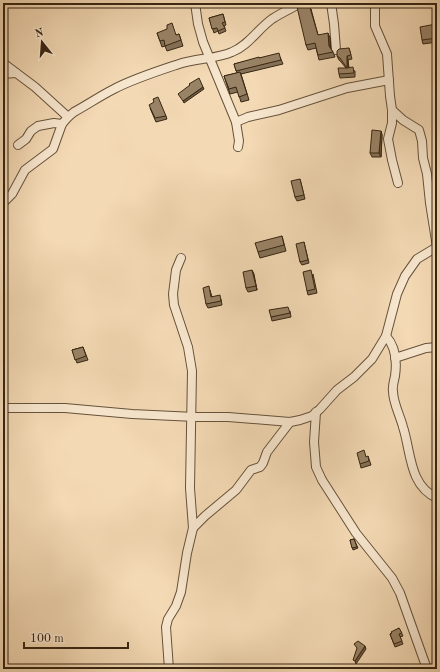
<svg xmlns="http://www.w3.org/2000/svg" width="440" height="672" viewBox="0 0 440 672" font-family="'Old Standard TT',serif">
	<rect width="100%" height="100%" fill="#f3d9b4"/>
	<filter id="stains"><feTurbulence type="fractalNoise" baseFrequency=".005" numOctaves="4"/><feColorMatrix values="0 0 0 0 .2 0 0 0 0 .09 0 0 0 0 .02 0 0 0 .5 -.17"/></filter>
	<radialGradient id="worn" r=".72"><stop offset=".6" stop-color="#630" stop-opacity="0"/><stop offset="1" stop-color="#630" stop-opacity=".3"/></radialGradient>
	<g fill="none" stroke-linecap="round" stroke-linejoin="round">
		<g stroke="#66523a" stroke-width="10">
			<g id="minor">
				<path d="M195,3L198,24L203,42L236,122L239,141L238,147"/>
				<path d="M284,3L289,9"/>
				<path d="M331,3L334,24L336,50"/>
				<path d="M375,3V26L387,54L390,96L392,110V123L388,139L392,160L398,183"/>
				<path d="M3,63L35,87L68,117"/>
				<path d="M3,74L16,73"/>
				<path d="M392,110L403,120L419,130L422,141L423,158L427,174L430,203L437,247"/>
				<path d="M236,122L248,117L279,110L347,88L389,80"/>
				<path d="M18,145L26,139L31,131L38,126L54,123L62,124"/>
				<path d="M3,203L12,194L25,170L53,149L62,124L68,117L74,112C87,105 100,96 114,89C133,79 158,71 179,64C196,58 217,59 232,52C249,45 258,29 272,19C281,13 292,8 301,3"/>
				<path d="M386,336C396,347 397,362 395,376C394,381 392,387 393,391C393,403 400,415 403,427C411,451 409,486 437,498"/>
				<path d="M395,358L426,348L437,347"/>
				<path d="M3,408H65L132,414L195,417H228L290,422L300,420L312,416L320,409L337,390L354,377L372,359L386,336L397,294L405,276L417,259L437,247"/>
				<path d="M316,412L314,442L316,467L322,480L356,533L392,578L400,593L427,669"/>
				<path d="M193,528L205,516L236,490L251,470L260,467L263,463L267,452L290,422"/>
				<path d="M169,669L166,627L168,619L176,606L181,592L187,553L193,528L190,488L192,371L188,347L174,305L173,294L176,270L181,258"/>
			</g>
		</g>
		<use href="#minor" stroke="#f7e6ce" stroke-width="8"/>
	</g>
	<g fill="#847158" stroke="#372511">
		<path d="M311,9L318,35L330,38V48L333,52L335,57L319,60L316,48L308,50L306,45Z"/>
		<path d="M223,14L226,25L224,26L226,31L219,34L218,31L214,33L209,18Z"/>
		<path d="M437,27V42L423,44L422,40Z"/>
		<path d="M157,33L176,35L179,34L183,46L167,51L165,46L162,47Z"/>
		<path d="M349,48L352,59L348,60L349,68L355,71V77L340,78L339,74L346,68L341,62L339,60L337,56Z"/>
		<path d="M280,57L283,64L241,74L249,100L241,102L238,92L230,94L224,76L237,73L234,64L259,58Z"/>
		<path d="M150,108L166,116L167,119L156,122Z"/>
		<path d="M381,131L382,135L381,157H372L370,153Z"/>
		<path d="M300,179L305,199L297,201L295,197Z"/>
		<path d="M282,236L286,251L260,258L258,252Z"/>
		<path d="M304,242L309,263L302,265L300,262Z"/>
		<path d="M252,270L257,290L248,292L246,288Z"/>
		<path d="M313,274L317,293L308,295L307,291Z"/>
		<path d="M210,290L212,297L221,299L222,305L208,308L206,304Z"/>
		<path d="M290,311L291,317L272,321L271,317Z"/>
		<path d="M83,347L88,360L77,363L72,350Z"/>
		<path d="M368,456L371,465L361,468L360,464Z"/>
		<path d="M354,539L358,548L353,550L350,540Z"/>
		<path d="M399,628L403,636L400,637L403,644L395,647L390,634Z"/>
	</g>
	<g fill="#6b5c47" stroke="#372511">
		<path d="M328,33L330,38L331,51L329,46Z"/>
		<path d="M347,56L348,60L349,72L347,68Z"/>
		<path d="M203,87L204,89L184,103L183,101Z"/>
		<path d="M381,131L382,135L381,157L379,153Z"/>
		<path d="M252,270L254,274L257,290Z"/>
		<path d="M365,646L366,649L356,664L355,661Z"/>
	</g>
	<g fill="#998366" stroke="#372511">
		<path d="M309,4L318,35L328,33L329,46L333,52L318,55L315,43L306,45L297,7Z"/>
		<path d="M223,14L225,22L222,23L225,28L218,31L217,28L212,29L209,18Z"/>
		<path d="M172,23L176,35L179,34L181,40L165,46L164,40L160,41L157,33L167,29V25Z"/>
		<path d="M436,24L437,31V38L422,40L420,27Z"/>
		<path d="M349,48L351,55L347,56V68L353,67L354,73L339,74L338,68H347L340,58L337,56V51L339,49Z"/>
		<path d="M279,53L281,60L236,71L234,64L259,57V58Z"/>
		<path d="M240,72L247,94L239,97L236,87L229,89L224,76Z"/>
		<path d="M199,78L203,87L183,101L178,94L190,85L189,84Z"/>
		<path d="M158,97L166,116L155,118L149,105L154,102L153,99Z"/>
		<path d="M372,130L381,131L379,153H370Z"/>
		<path d="M300,179L304,195L295,197L291,181Z"/>
		<path d="M282,236L284,245L258,252L255,243Z"/>
		<path d="M304,242L308,260L300,262L296,244Z"/>
		<path d="M252,270L256,286L246,288L243,272Z"/>
		<path d="M311,270L315,289L307,291L303,272Z"/>
		<path d="M209,286L211,297L220,295L221,301L206,304L203,288Z"/>
		<path d="M288,307L290,313L271,317L269,310Z"/>
		<path d="M83,347L86,356L75,360L72,350Z"/>
		<path d="M364,450L366,457L368,456L369,461L360,464L357,453Z"/>
		<path d="M354,539L357,547L352,548L350,540Z"/>
		<path d="M399,628L402,633L399,634L402,641L394,644L390,634L392,633L391,632Z"/>
		<path d="M358,641L365,646L355,661L353,660L357,648L354,644Z"/>
	</g>
	<rect width="440" height="672" fill="none" stroke="#f3d9b4" stroke-width="16"/>
	<rect x="4" y="4" width="432" height="664" fill="none" stroke="#372511" stroke-width="2"/>
	<rect x="8" y="8" width="424" height="656" fill="none" stroke="#372511"/>
	<g transform="translate(42 42) rotate(343)" stroke="#f7e6ce" stroke-width="3" paint-order="stroke">
	<path d="M0-3L7 15L0 10L-7 15Z" fill="#372511"/>
	<text y="-6" font-size="11" font-weight="bold" text-anchor="middle" fill="#372511">N</text>
	</g>
	<path d="M24 642v6h104v-6" fill="none" stroke="#372511" stroke-width="2"/>
	<text x="30" y="642" font-size="12" fill="#372511" stroke="#f7e6ce" stroke-width="3" paint-order="stroke">100 m</text>
	<rect width="100%" height="100%" filter="url(#stains)"/>
	<rect width="100%" height="100%" fill="url(#worn)"/>
</svg>
